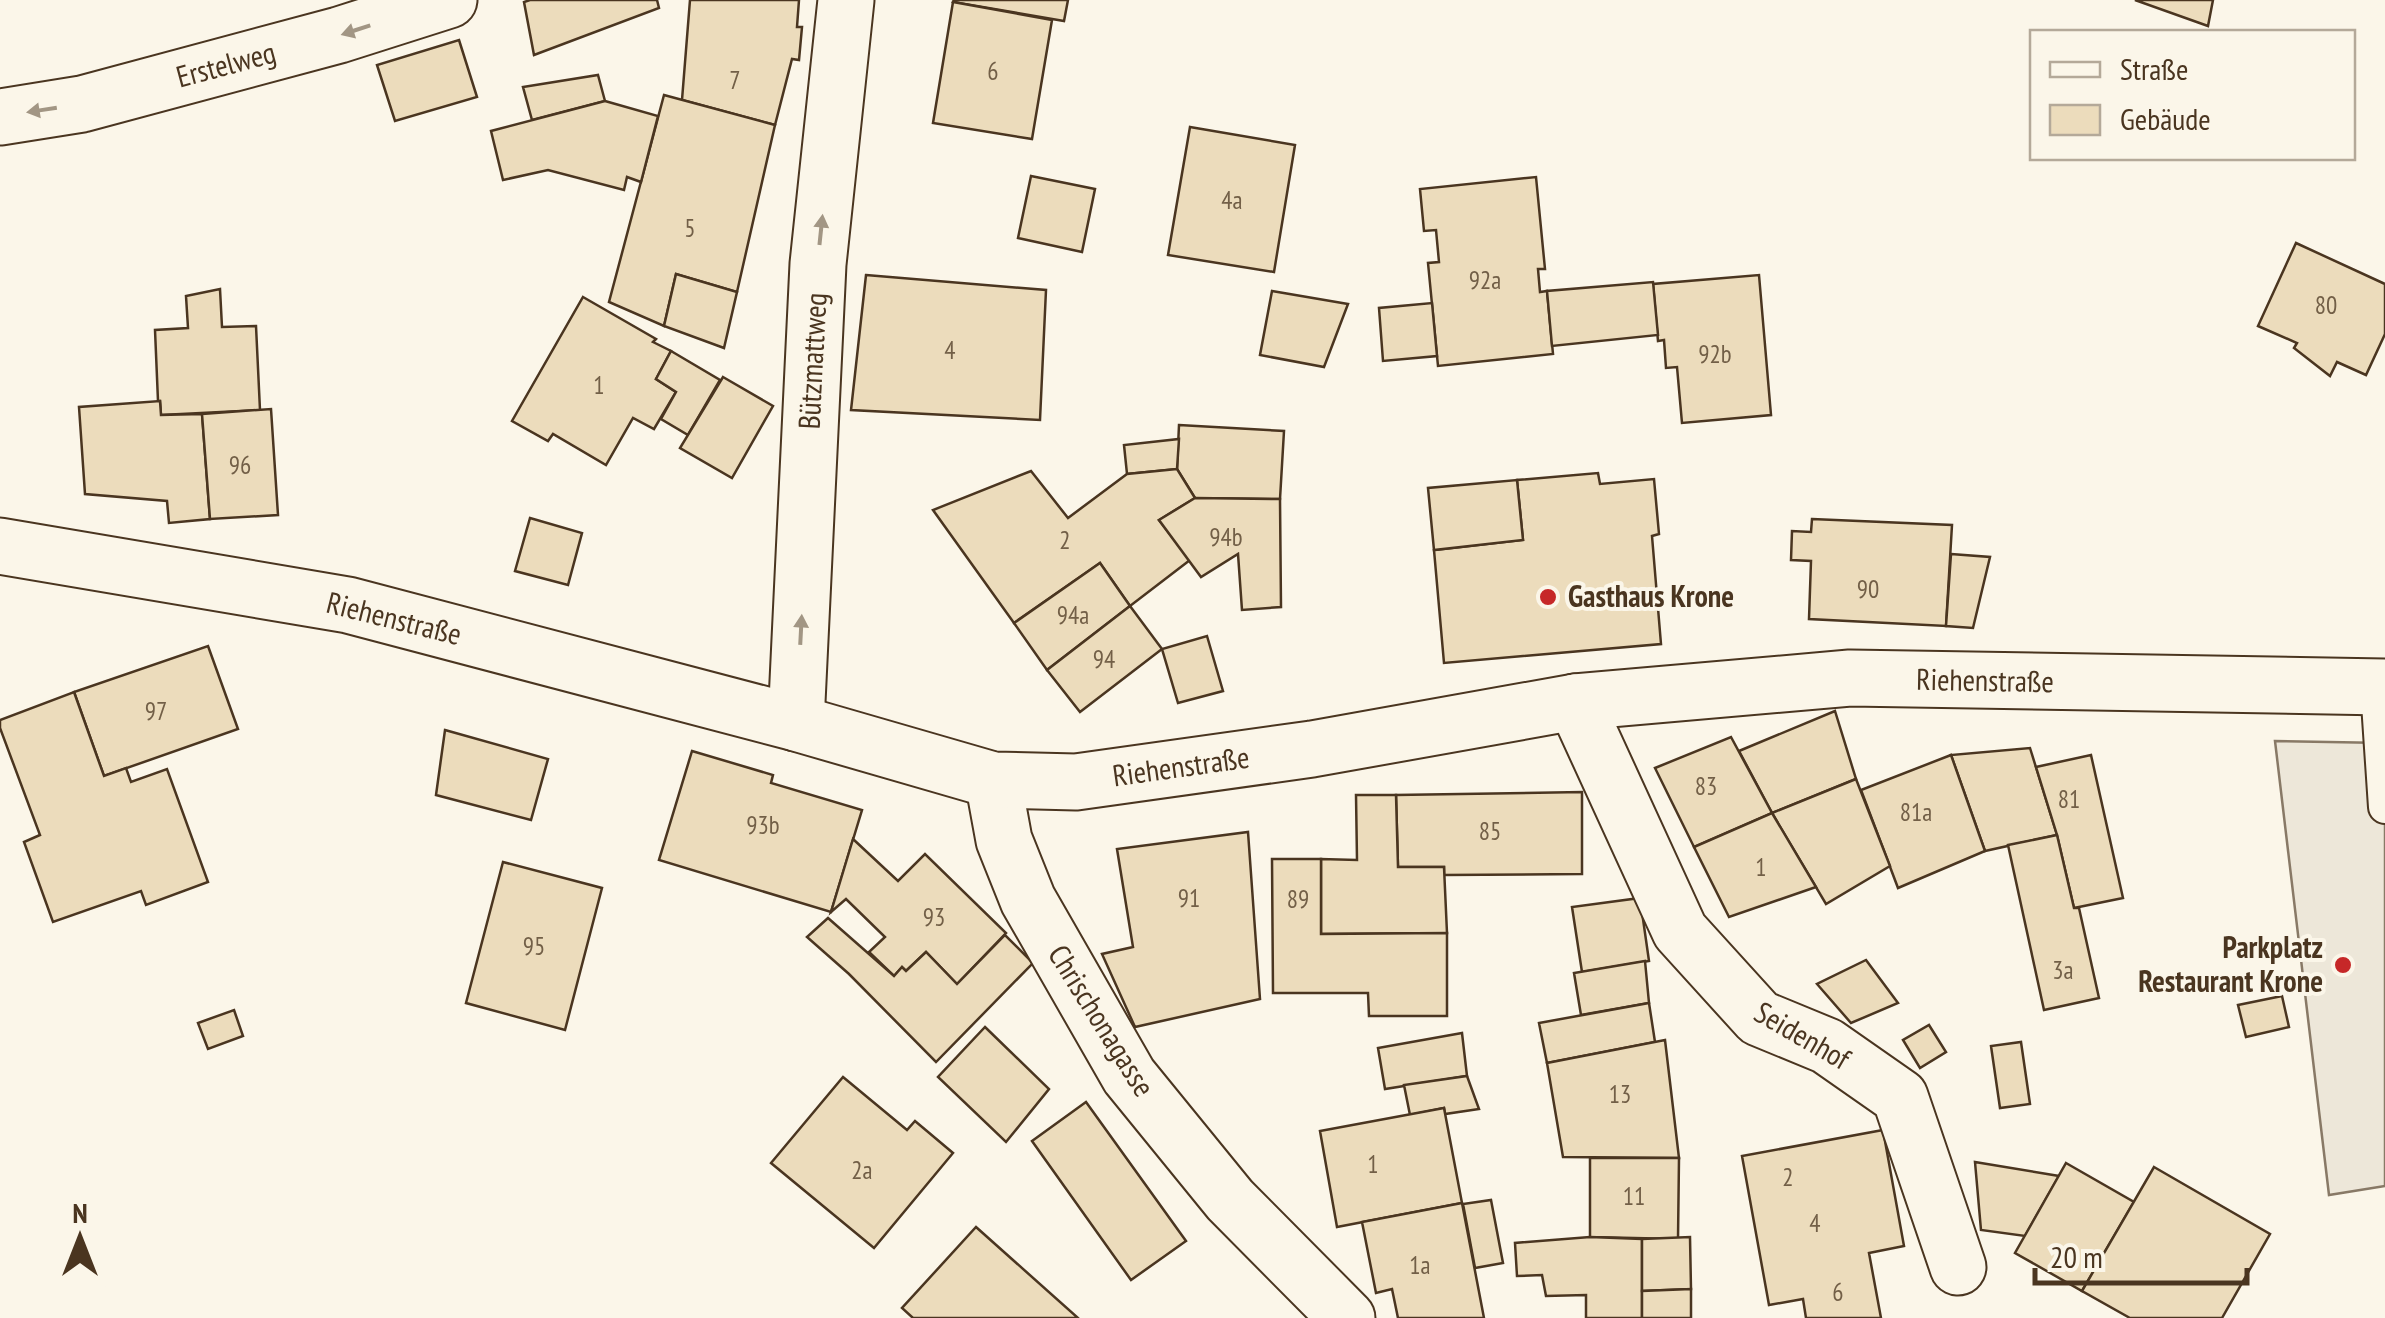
<svg xmlns="http://www.w3.org/2000/svg" width="2385" height="1318" viewBox="0 0 2385 1318" font-family="'PT Sans Narrow',sans-serif">
	<rect width="100%" height="100%" fill="#fbf6e9"/>
	<path fill="#ede7d9" stroke="#887966" stroke-width="2.5" d="M2275,741L2385,743V1186L2329,1195Z"/>
	<g fill="#ecdcbc" stroke="#4a3520" stroke-width="2.5">
		<path d="M530,0H657L659,8L534,55L524,2Z"/>
		<path d="M690,0H799L797,27H802L799,60L792,59L775,125L682,100Z"/>
		<path d="M954,0H1068L1064,21L953,2Z"/>
		<path d="M2135,0H2213L2208,26Z"/>
		<path d="M953,2L1052,20L1032,139L933,123Z"/>
		<path d="M459,40L477,97L395,121L377,65Z"/>
		<path d="M598,75L605,101L532,120L523,87Z"/>
		<path d="M664,95L775,125L737,292L676,274L664,326L609,302Z"/>
		<path d="M605,101L658,116L641,182L627,177L624,190L548,170L503,180L491,131Z"/>
		<path d="M1190,127L1295,145L1274,272L1168,255Z"/>
		<path d="M1031,176L1095,189L1082,252L1018,238Z"/>
		<path d="M1536,177L1545,269H1538L1540,292L1547,291L1553,354L1438,366L1428,263L1439,262L1436,230L1424,231L1420,189Z"/>
		<path d="M2296,243L2385,284V334L2366,375L2337,362L2330,376L2294,348L2297,343L2258,326Z"/>
		<path d="M676,274L737,292L724,348L664,326Z"/>
		<path d="M866,275L1046,290L1040,420L851,410Z"/>
		<path d="M1759,275L1771,415L1682,423L1677,367L1666,368L1664,340L1658,341L1653,284Z"/>
		<path d="M1653,282L1658,335L1552,346L1547,291Z"/>
		<path d="M220,289L222,327L256,326L260,410L161,415L160,401H158L155,330L188,328L186,296Z"/>
		<path d="M1272,291L1348,304L1324,367L1260,355Z"/>
		<path d="M583,297L656,339L653,342L671,351L656,379L676,392L654,429L633,418L606,465L553,434L548,441L512,421Z"/>
		<path d="M1432,303L1437,356L1383,361L1379,308Z"/>
		<path d="M671,351L720,380L688,435L661,419L676,392L656,379Z"/>
		<path d="M723,377L773,406L732,478L680,448Z"/>
		<path d="M160,401L161,415L202,414L210,519L169,523L167,501L85,494L79,407Z"/>
		<path d="M271,409L278,515L210,519L202,414Z"/>
		<path d="M1179,425L1284,431L1280,499L1195,498L1177,469Z"/>
		<path d="M1179,439L1177,469L1127,474L1124,445Z"/>
		<path d="M1177,469L1195,498L1159,520L1190,560L1130,606L1100,563L1014,623L933,510L1031,471L1068,518L1127,474Z"/>
		<path d="M1598,473L1600,484L1654,479L1659,534L1652,536L1661,644L1444,663L1434,550L1523,540L1517,480Z"/>
		<path d="M1517,480L1523,540L1434,550L1428,488Z"/>
		<path d="M1195,498L1280,499L1281,607L1242,610L1238,554L1201,577L1159,520Z"/>
		<path d="M530,518L582,533L568,585L515,571Z"/>
		<path d="M1812,519L1952,525L1946,626L1809,619L1811,561L1791,560L1792,531L1811,532Z"/>
		<path d="M1951,554L1990,557L1973,628L1946,626Z"/>
		<path d="M1100,563L1130,606L1047,670L1014,623Z"/>
		<path d="M1130,606L1162,649L1080,712L1047,670Z"/>
		<path d="M1207,636L1223,691L1178,703L1162,649Z"/>
		<path d="M208,646L238,729L104,776L74,692Z"/>
		<path d="M74,692L104,776L126,768L131,782L167,769L208,882L146,905L141,891L53,922L24,842L40,835L0,728V720Z"/>
		<path d="M1835,711L1856,779L1772,813L1739,751Z"/>
		<path d="M445,730L548,759L531,820L436,795Z"/>
		<path d="M1731,737L1772,813L1694,847L1655,768Z"/>
		<path d="M2030,748L2057,835L1985,851L1951,755Z"/>
		<path d="M692,751L773,775L771,783L862,810L831,912L659,860Z"/>
		<path d="M1951,755L1985,851L1898,888L1861,790Z"/>
		<path d="M2091,755L2123,898L2074,908L2057,835L2036,767Z"/>
		<path d="M1856,779L1890,866L1826,904L1772,813Z"/>
		<path d="M1582,792V874L1444,875V867H1398L1396,795Z"/>
		<path d="M1356,795H1396L1398,867H1444L1447,933L1321,934V859L1357,860Z"/>
		<path d="M1772,813L1816,887L1729,917L1694,847Z"/>
		<path d="M1248,832L1260,999L1135,1027L1102,954L1133,947L1117,849Z"/>
		<path d="M2057,835L2074,908H2079L2099,998L2044,1010L2008,845Z"/>
		<path d="M853,839L898,881L925,854L1006,933L957,984L926,952L906,971L902,967L894,976L869,952L885,937L846,899L831,912Z"/>
		<path d="M1272,859H1321V934L1447,933V1016H1369L1368,993H1273Z"/>
		<path d="M503,862L602,888L565,1030L466,1003Z"/>
		<path d="M1640,898L1649,961L1582,972L1572,907Z"/>
		<path d="M828,918L894,976L902,967L906,971L926,952L957,984L1005,935L1033,963L936,1062L849,974L807,937Z"/>
		<path d="M1866,960L1898,1003L1851,1023L1817,984Z"/>
		<path d="M1645,961L1649,1003L1581,1015L1574,973Z"/>
		<path d="M2282,996L2289,1027L2246,1037L2238,1005Z"/>
		<path d="M1649,1003L1655,1042L1547,1063L1539,1023Z"/>
		<path d="M234,1010L243,1036L208,1049L198,1023Z"/>
		<path d="M1929,1025L1946,1052L1920,1068L1903,1040Z"/>
		<path d="M985,1027L1049,1089L1006,1142L938,1077Z"/>
		<path d="M1462,1033L1467,1076L1385,1089L1378,1048Z"/>
		<path d="M1665,1040L1679,1158L1563,1157L1547,1063Z"/>
		<path d="M2021,1042L2030,1104L2000,1108L1991,1046Z"/>
		<path d="M1467,1076L1479,1109L1445,1114L1444,1108L1410,1115L1404,1085Z"/>
		<path d="M843,1077L907,1130L915,1121L953,1153L874,1248L771,1163Z"/>
		<path d="M1086,1102L1186,1241L1131,1280L1032,1141Z"/>
		<path d="M1444,1108L1462,1203L1337,1227L1320,1131Z"/>
		<path d="M1883,1130L1904,1246L1869,1253L1881,1318H1806L1803,1299L1769,1305L1742,1156Z"/>
		<path d="M1590,1158H1679L1678,1239L1590,1237Z"/>
		<path d="M1975,1162L2059,1176L2025,1236L1981,1230Z"/>
		<path d="M2066,1163L2134,1202L2082,1291L2015,1253Z"/>
		<path d="M2154,1167L2270,1234L2222,1318H2130L2082,1291Z"/>
		<path d="M1491,1200L1503,1263L1475,1268L1463,1204Z"/>
		<path d="M1462,1203L1484,1318H1398L1392,1289L1376,1293L1362,1222Z"/>
		<path d="M976,1227L1078,1318H913L902,1308Z"/>
		<path d="M1590,1237L1642,1239V1318H1586V1295L1546,1296L1542,1275L1517,1276L1515,1243Z"/>
		<path d="M1690,1237L1691,1289L1642,1291V1239Z"/>
		<path d="M1691,1289V1318H1642V1291Z"/>
	</g>
	<g fill="none" stroke-linecap="round" stroke-linejoin="round">
		<g stroke="#4a3520" stroke-width="36">
			<path id="service" d="M2377,688L2385,807"/>
		</g>
		<g stroke="#4a3520" stroke-width="59">
			<g id="minor">
				<path d="M0,117L82,104L339,35L449,0"/>
				<path d="M1575,702L1680,931L1759,1018L1827,1046L1900,1097L1958,1267"/>
				<path d="M796,723L818,264L846,0"/>
				<path d="M993,780L1004,840L1028,900L1129,1076L1230,1200L1347,1318"/>
			</g>
		</g>
		<g stroke="#4a3520" stroke-width="59">
			<path id="tertiary" d="M0,546L348,605L796,723L993,780L1076,782L1312,749L1575,702L1850,678L2385,687"/>
		</g>
		<use href="#service" stroke="#fbf6e9" stroke-width="32"/>
		<use href="#minor" stroke="#fbf6e9" stroke-width="55"/>
		<use href="#tertiary" stroke="#fbf6e9" stroke-width="55"/>
	</g>
	<defs><path id="oneway-solid" d="M-6-.8H1V-3.2L6.5 0L1 3.2V.8H-6Z" transform="scale(2.5)"/></defs>
	<g fill="#a29684">
		<use href="#oneway-solid" transform="translate(356 30) rotate(162)"/>
		<use href="#oneway-solid" transform="translate(42 110) rotate(171)"/>
		<use href="#oneway-solid" transform="translate(821 230) rotate(-84)"/>
		<use href="#oneway-solid" transform="translate(801 630) rotate(-87)"/>
	</g>
	<g fill="#c62828" stroke="#fbf6e9" stroke-width="4">
		<circle cx="1548" cy="597" r="10"/>
		<circle cx="2343" cy="965" r="10"/>
	</g>
	<g text-anchor="middle" stroke-width="8" stroke-linejoin="round" paint-order="stroke">
		<g font-size="25" fill="#725f47">
			<text x="993" y="80">6</text>
			<text x="735" y="89">7</text>
			<text x="1232" y="209">4a</text>
			<text x="690" y="237">5</text>
			<text x="1485" y="289">92a</text>
			<text x="2326" y="314">80</text>
			<text x="950" y="359">4</text>
			<text x="1715" y="363">92b</text>
			<text x="599" y="394">1</text>
			<text x="240" y="474">96</text>
			<text x="1226" y="546">94b</text>
			<text x="1065" y="549">2</text>
			<text x="1868" y="598">90</text>
			<text x="1073" y="624">94a</text>
			<text x="1104" y="668">94</text>
			<text x="156" y="720">97</text>
			<text x="1706" y="795">83</text>
			<text x="2069" y="808">81</text>
			<text x="1916" y="821">81a</text>
			<text x="763" y="834">93b</text>
			<text x="1490" y="840">85</text>
			<text x="1761" y="876">1</text>
			<text x="1189" y="907">91</text>
			<text x="1298" y="908">89</text>
			<text x="934" y="926">93</text>
			<text x="534" y="955">95</text>
			<text x="2063" y="979">3a</text>
			<text x="1620" y="1103">13</text>
			<text x="1373" y="1173">1</text>
			<text x="862" y="1179">2a</text>
			<text x="1788" y="1186">2</text>
			<text x="1634" y="1205">11</text>
			<text x="1815" y="1232">4</text>
			<text x="1420" y="1274">1a</text>
			<text x="1838" y="1301">6</text>
		</g>
		<g font-size="30" fill="#4a3520" stroke="#fbf6e9">
			<text transform="translate(226 65) rotate(-15)" y="10">Erstelweg</text>
			<text transform="translate(813 361) rotate(-87)" y="10">Bützmattweg</text>
			<text transform="translate(394 619) rotate(14)" y="10">Riehenstraße</text>
			<text transform="translate(1985 681) rotate(1)" y="10">Riehenstraße</text>
			<text transform="translate(1181 767) rotate(-8)" y="10">Riehenstraße</text>
			<text transform="translate(1101 1021) rotate(58)" y="10">Chrischonagasse</text>
			<text transform="translate(1802 1036) rotate(30)" y="10">Seidenhof</text>
		</g>
		<g font-size="30" font-weight="bold" fill="#4a3520" stroke="#fbf6e9" text-anchor="start">
			<text x="1568" y="607">Gasthaus Krone</text>
			<text x="2323" y="958" text-anchor="end">Parkplatz<tspan x="2323" dy="34">Restaurant Krone</tspan></text>
		</g>
	</g>
	<rect x="2030" y="30" width="325" height="130" fill="#fbf6e9" stroke="#b4a999" stroke-width="2.5"/>
	<rect x="2050" y="62" width="50" height="15" fill="#fbf6e9" stroke="#b4a999" stroke-width="2.5"/>
	<text x="2120" y="80" font-size="30" fill="#4a3520">Straße</text>
	<rect x="2050" y="105" width="50" height="30" fill="#ecdcbc" stroke="#b4a999" stroke-width="2.5"/>
	<text x="2120" y="130" font-size="30" fill="#4a3520">Gebäude</text>
	<g transform="translate(80 1238)" stroke="#fbf6e9" stroke-width="8" paint-order="stroke">
	<path d="M0-8L18 38L0 25L-18 38Z" fill="#4a3520"/>
	<text y="-15" font-size="28" font-weight="bold" text-anchor="middle" fill="#4a3520">N</text>
	</g>
	<path d="M2035 1268v15h212v-15" fill="none" stroke="#4a3520" stroke-width="5"/>
	<text x="2050" y="1268" font-size="30" fill="#4a3520" stroke="#fbf6e9" stroke-width="8" paint-order="stroke">20 m</text>
</svg>
